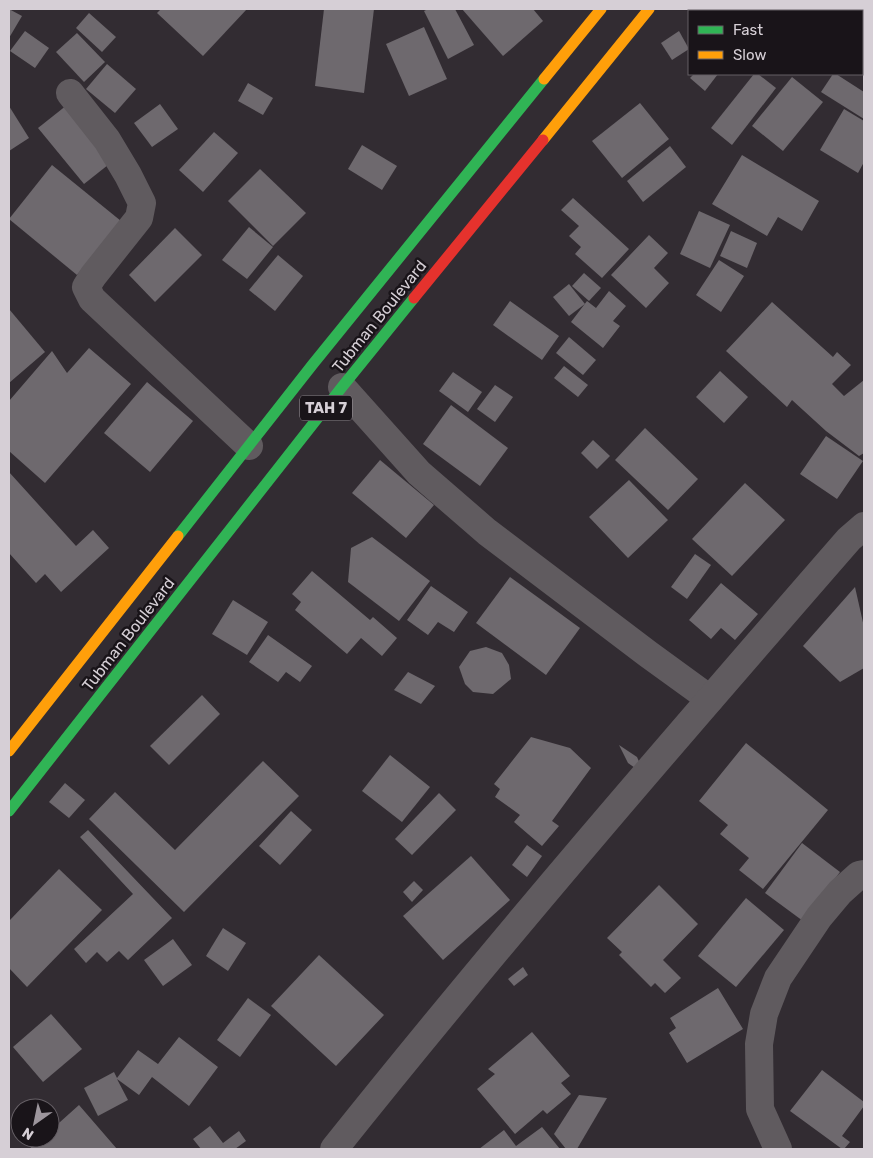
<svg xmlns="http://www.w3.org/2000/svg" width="873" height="1158" viewBox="0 0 873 1158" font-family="Rubik,sans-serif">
	<rect width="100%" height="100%" fill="#322c32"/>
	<g fill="#6e696e">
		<path d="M9,9L22,16L9,38Z"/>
		<path d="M161,9H247L203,56L157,13Z"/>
		<path d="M324,9H374L364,93L315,86Z"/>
		<path d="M428,9H455L474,45L448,59L424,11Z"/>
		<path d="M462,9H533L543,21L503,56Z"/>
		<path d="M779,9H819L821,11H782Z"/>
		<path d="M89,13L116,37L102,52L76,28Z"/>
		<path d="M424,27L447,79L409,96L386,44Z"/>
		<path d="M25,31L49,48L35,68L10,51Z"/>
		<path d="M679,31L689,49L672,60L661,43Z"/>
		<path d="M77,33L105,62L84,82L56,52Z"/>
		<path d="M107,64L136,89L115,113L86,89Z"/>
		<path d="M694,74H718L705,91L690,78Z"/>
		<path d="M754,74H758L776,88L732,145L711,128Z"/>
		<path d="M833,74H836L864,92V119L821,92Z"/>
		<path d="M792,77L823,102L783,151L752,126Z"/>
		<path d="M248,83L273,98L263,115L238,101Z"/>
		<path d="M640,103L669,139L622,178L592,141Z"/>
		<path d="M160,104L178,129L152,147L134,123Z"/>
		<path d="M67,105L113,161L84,184L38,128Z"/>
		<path d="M9,106L29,138L9,151Z"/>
		<path d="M844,109L864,121V162L858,173L820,150Z"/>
		<path d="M214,132L238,153L203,192L179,170Z"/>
		<path d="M362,145L397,166L382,190L348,169Z"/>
		<path d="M670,146L686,167L643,202L627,181Z"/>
		<path d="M742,155L819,201L802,231L778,217L767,236L712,204Z"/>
		<path d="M52,165L121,221L77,275L9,219Z"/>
		<path d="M260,169L306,213L273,246L228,201Z"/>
		<path d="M573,198L629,249L602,278L575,254L581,247L569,236L579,226L561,210Z"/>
		<path d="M699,211L730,225L710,268L680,254Z"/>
		<path d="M249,227L273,247L247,279L222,260Z"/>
		<path d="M175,228L202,255L155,302L129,275Z"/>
		<path d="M731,231L757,243L747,268L720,256Z"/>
		<path d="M649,235L668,253L654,268L669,283L646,308L611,275Z"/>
		<path d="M278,255L303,276L275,311L249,290Z"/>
		<path d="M719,260L744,276L721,312L696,295Z"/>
		<path d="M584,273L601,288L589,301L572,286Z"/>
		<path d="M569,284L585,304L569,316L553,297Z"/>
		<path d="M609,291L626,306L613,321L620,326L603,348L571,322L587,301L596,308Z"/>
		<path d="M510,301L559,336L542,360L493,325Z"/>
		<path d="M772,302L833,357L837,352L851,365L832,384L844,396L864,380V453L859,456L826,431L792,400L787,407L726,351Z"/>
		<path d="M9,309L45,352L9,383Z"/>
		<path d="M569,337L596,360L583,375L556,353Z"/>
		<path d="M89,348L131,384L45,483L9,451V401L52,351L67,373Z"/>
		<path d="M564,366L588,385L578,397L554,378Z"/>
		<path d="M720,371L748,397L724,423L696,397Z"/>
		<path d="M453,372L482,392L468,412L439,391Z"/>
		<path d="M147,382L193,421L150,472L104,433Z"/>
		<path d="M495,385L513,397L495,422L477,409Z"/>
		<path d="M451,405L508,448L480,486L423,444Z"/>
		<path d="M645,428L698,479L668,510L615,460Z"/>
		<path d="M826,436L863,461L837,499L800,474Z"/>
		<path d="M593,440L610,456L597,469L581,453Z"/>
		<path d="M380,460L434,505L406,538L352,493Z"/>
		<path d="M9,472L76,546L93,530L109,548L61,592L45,574L36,583L9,553Z"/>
		<path d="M629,480L668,520L628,558L589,517Z"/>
		<path d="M745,483L785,520L732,576L692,539Z"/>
		<path d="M372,537L430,581L399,621L348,582L351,548Z"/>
		<path d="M695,554L711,565L687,599L671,587Z"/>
		<path d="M312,571L370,620L373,617L397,638L382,656L361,638L347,654L295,610L301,602L292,594Z"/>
		<path d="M510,577L580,628L546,675L476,623Z"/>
		<path d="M721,583L758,614L735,640L721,628L711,639L689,620Z"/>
		<path d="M431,586L468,612L454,632L438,622L428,635L407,620Z"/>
		<path d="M855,587L864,627V668L840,682L803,646Z"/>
		<path d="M233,600L268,622L247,655L212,634Z"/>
		<path d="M268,635L312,666L300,682L286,672L278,682L249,662Z"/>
		<path d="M486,647L502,653L509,665L511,679L493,694L473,692L465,684L459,667L470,651Z"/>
		<path d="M408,672L435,686L421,704L394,690Z"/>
		<path d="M202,695L220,714L169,765L150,746Z"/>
		<path d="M531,737L570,748L591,768L552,821L559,826L542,846L514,822L520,815L495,797L500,789L494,784Z"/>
		<path d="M746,743L828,810L763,889L739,870L749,858L720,834L728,825L699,801Z"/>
		<path d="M619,745L637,757L645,775L628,763Z"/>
		<path d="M390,755L430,787L402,822L362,791Z"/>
		<path d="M263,761L299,796L184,912L89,819L115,792L175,850Z"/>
		<path d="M65,783L85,800L69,818L49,802Z"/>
		<path d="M439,793L456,810L412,855L395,839Z"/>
		<path d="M291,811L312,830L280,865L259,846Z"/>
		<path d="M88,830L172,918L128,960L119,951L107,962L97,952L86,963L74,949L133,894L80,837Z"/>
		<path d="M802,843L840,872L803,921L765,893Z"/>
		<path d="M527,845L542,856L527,877L512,865Z"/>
		<path d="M471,856L510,900L443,960L403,916Z"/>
		<path d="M59,869L102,910L27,987L9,968V921Z"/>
		<path d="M414,881L423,890L412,902L403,892Z"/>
		<path d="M659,885L698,924L663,960L681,978L665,993L655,983L651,987L619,955L622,952L607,938Z"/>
		<path d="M746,898L784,930L736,987L698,956Z"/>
		<path d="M223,928L246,943L228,971L206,956Z"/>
		<path d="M173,939L192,965L163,986L144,960Z"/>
		<path d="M319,955L384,1015L336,1066L271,1006Z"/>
		<path d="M523,967L528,975L514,986L508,979Z"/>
		<path d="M718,988L743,1029L687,1063L669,1033L676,1028L670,1018Z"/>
		<path d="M248,998L271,1015L240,1057L217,1040Z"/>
		<path d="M51,1014L82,1049L43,1082L13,1047Z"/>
		<path d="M532,1032L570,1076L561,1083L571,1094L547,1114L543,1110L515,1134L477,1089L495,1074L488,1069Z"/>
		<path d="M179,1037L218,1067L189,1106L152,1077L139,1095L117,1079L128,1100L98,1116L84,1088L114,1072L117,1078L138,1050L158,1064Z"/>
		<path d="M822,1070L864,1102V1106L842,1136L850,1142L844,1149H842L790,1111Z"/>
		<path d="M579,1095L607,1098L577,1149H566L554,1134Z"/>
		<path d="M79,1105L117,1149H29L42,1138H50V1131Z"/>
		<path d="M210,1126L223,1143L239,1131L246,1141L235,1149H201L193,1139Z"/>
		<path d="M542,1127L560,1149H479L504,1130L516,1146Z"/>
	</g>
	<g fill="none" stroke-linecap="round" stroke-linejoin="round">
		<g stroke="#605b5f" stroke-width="28">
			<path d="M70,93L107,140L128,175L142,203L139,218L93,276L86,287L92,299L249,446"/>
			<path d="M342,387L419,473L487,532L648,654L710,699"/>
			<path d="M334,1149C500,941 674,740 849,539L864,526"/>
			<path d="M778,1149L760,1109L759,1044L764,1014L778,978L819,917L840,892L859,875L864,874"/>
		</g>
		<g stroke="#30b455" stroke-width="11">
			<path d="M178,536L313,364L544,79"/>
			<path d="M9,811L342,387L414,298"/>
		</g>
		<g stroke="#ff9f0a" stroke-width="11">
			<path d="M544,79L601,9"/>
			<path d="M543,140L649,9"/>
			<path d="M9,751L178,536"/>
		</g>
		<path stroke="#e5322d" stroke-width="11" d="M414,298L543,140"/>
	</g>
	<g text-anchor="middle" stroke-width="5" stroke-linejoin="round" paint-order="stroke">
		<rect fill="#191419" stroke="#9d979d" stroke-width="1" x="300" y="395.5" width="52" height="25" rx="4"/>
		<g font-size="15" font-weight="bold" fill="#d6cfd6">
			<text x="326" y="413">TAH 7</text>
		</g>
		<g font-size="16" fill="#d6cfd6" stroke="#191419">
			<text transform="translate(379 316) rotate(-51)" y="6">Tubman Boulevard</text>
			<text transform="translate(128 634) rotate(-52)" y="6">Tubman Boulevard</text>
		</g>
	</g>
	<rect width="873" height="1158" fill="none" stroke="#d6cfd6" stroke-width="20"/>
	<rect x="688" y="10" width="175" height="65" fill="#191419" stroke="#655f65"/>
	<rect x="698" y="26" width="25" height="8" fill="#30b455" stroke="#655f65"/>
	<text x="733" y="35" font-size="15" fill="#d6cfd6">Fast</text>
	<rect x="698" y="51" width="25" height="8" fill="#ff9f0a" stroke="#655f65"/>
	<text x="733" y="60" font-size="15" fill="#d6cfd6">Slow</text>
	<g transform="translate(35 1123) rotate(213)"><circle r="24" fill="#191419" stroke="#655f65"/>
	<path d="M0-4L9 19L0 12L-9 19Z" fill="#9d969d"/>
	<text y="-8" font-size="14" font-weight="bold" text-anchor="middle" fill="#d6cfd6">N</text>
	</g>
</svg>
